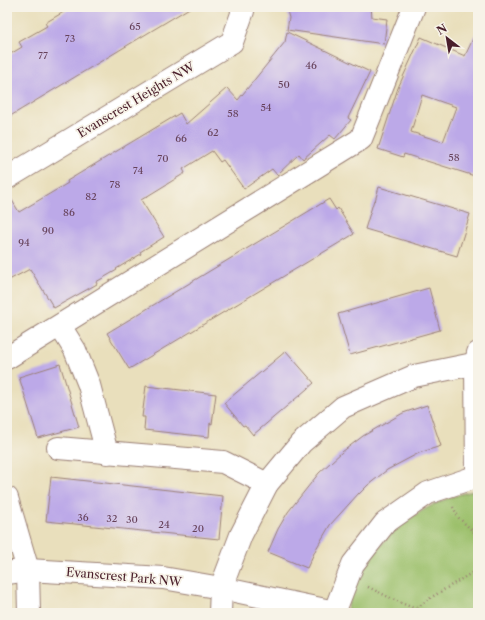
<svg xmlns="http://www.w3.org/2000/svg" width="485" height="620" viewBox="0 0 485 620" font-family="'Libre Caslon Text',serif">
	<rect width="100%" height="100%" fill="#f7f3e8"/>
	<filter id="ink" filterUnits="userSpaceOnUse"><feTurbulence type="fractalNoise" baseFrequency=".025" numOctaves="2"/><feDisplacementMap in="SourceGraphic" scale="8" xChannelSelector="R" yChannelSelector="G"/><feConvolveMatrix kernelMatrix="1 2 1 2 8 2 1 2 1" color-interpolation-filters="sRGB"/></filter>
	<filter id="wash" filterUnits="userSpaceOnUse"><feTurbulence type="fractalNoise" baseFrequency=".012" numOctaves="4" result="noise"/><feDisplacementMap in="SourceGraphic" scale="16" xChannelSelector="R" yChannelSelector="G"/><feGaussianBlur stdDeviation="0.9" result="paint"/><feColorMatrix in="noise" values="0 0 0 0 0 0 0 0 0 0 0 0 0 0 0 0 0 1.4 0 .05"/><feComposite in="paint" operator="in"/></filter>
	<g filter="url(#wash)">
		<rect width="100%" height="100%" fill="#e9dfbc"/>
		<path fill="#9bc06a" stroke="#72704a" d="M478,490V613H346C360,550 415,501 478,490Z"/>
		<g id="blocks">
			<g fill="#bca9e8" fill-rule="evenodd">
				<path d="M72,7H191L7,118V56L22,47L19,42L47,26L45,23Z"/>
				<path d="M286,7H371L372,17L387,19L384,44L287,30L289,18Z"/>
				<path d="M478,28V177L404,154L403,157L378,149L398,88L421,37L465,56ZM422,95L456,107L443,142L411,132Z"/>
				<path d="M287,32L370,72L348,118L351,120L335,139L330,135L303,159L299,154L277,175L272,169L244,189L223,160L220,162L212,151L183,169L185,173L141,200L164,237L140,252L141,254L116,269L117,270L96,282L97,284L54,308L30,269L7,281V192L19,212L68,183L67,181L180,113L186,124L227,88L238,100L285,42Z"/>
				<path d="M379,187L470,214L457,256L365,229L374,200L375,201Z"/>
				<path d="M329,199L336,210L338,208L354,234L129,369L107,333Z"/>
				<path d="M429,288L440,330L350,355L338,314Z"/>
				<path d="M286,351L314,383L253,435L245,425L243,426L224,403Z"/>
				<path d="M60,364L79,427L38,438L19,377Z"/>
				<path d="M146,386L216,394L212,424L210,423L209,437L144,430L145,417H142Z"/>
				<path d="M427,405L441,446L419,453L387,470L368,485L359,494V493L330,525L316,549L307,568L268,552L278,529L288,512L319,473L342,452L363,436L403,413Z"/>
				<path d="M51,477L223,496L219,539L46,521Z"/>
			</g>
		</g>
	</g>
	<g filter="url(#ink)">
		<use href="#blocks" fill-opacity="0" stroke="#9a7f74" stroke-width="1"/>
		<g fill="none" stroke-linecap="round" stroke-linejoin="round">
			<g stroke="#9a7f74" stroke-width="24">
				<g id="minor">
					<path d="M7,178L232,42L243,11L241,7"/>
					<path d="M60,326L75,350L89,385L107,453"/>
					<path d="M7,358L361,139L414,7"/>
					<path d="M58,448L223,462L267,484"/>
					<path d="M477,476L476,363L478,353"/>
					<path d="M7,498L28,570L29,613"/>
					<path d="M7,573L28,570L163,578L221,588L335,612"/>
					<path d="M220,613L221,588L241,535L267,484L301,443L343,407L414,376L478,363"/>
					<path d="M334,613L353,564L385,523L428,493L478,476"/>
				</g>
			</g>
			<g stroke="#9a7f74" stroke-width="2.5" stroke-dasharray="1 3" stroke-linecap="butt">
				<path d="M453,507L459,518L478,536"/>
				<path d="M368,587C389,597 407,607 429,613"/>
				<path d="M411,613L427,600L478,569"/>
			</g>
			<use href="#minor" stroke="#fff" stroke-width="22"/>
		</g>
	</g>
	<g text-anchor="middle" stroke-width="3.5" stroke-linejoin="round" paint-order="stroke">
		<g font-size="10" fill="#66425a">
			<text x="135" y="30">65</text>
			<text x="70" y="42">73</text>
			<text x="43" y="59">77</text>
			<text x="311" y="69">46</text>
			<text x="284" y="88">50</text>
			<text x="266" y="111">54</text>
			<text x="233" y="117">58</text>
			<text x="213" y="136">62</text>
			<text x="181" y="142">66</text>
			<text x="454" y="161">58</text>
			<text x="163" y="162">70</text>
			<text x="138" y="174">74</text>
			<text x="115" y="188">78</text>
			<text x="91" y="200">82</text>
			<text x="69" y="216">86</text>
			<text x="48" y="234">90</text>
			<text x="24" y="246">94</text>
			<text x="83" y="521">36</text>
			<text x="112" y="522">32</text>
			<text x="132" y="523">30</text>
			<text x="164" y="528">24</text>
			<text x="198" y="532">20</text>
		</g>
		<g font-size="12" fill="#4a1f2b" stroke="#f7f3e8">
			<text transform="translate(136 100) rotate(-31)" y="4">Evanscrest Heights NW</text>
			<text transform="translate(124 577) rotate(5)" y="4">Evanscrest Park NW</text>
		</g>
	</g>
	<rect width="485" height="620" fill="none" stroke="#f7f3e8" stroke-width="24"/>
	<g transform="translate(447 38) rotate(329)" stroke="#f7f3e8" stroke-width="3" paint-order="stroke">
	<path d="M0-3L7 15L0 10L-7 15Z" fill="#4a1f2b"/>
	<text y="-6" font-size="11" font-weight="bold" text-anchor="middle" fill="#4a1f2b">N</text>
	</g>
</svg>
